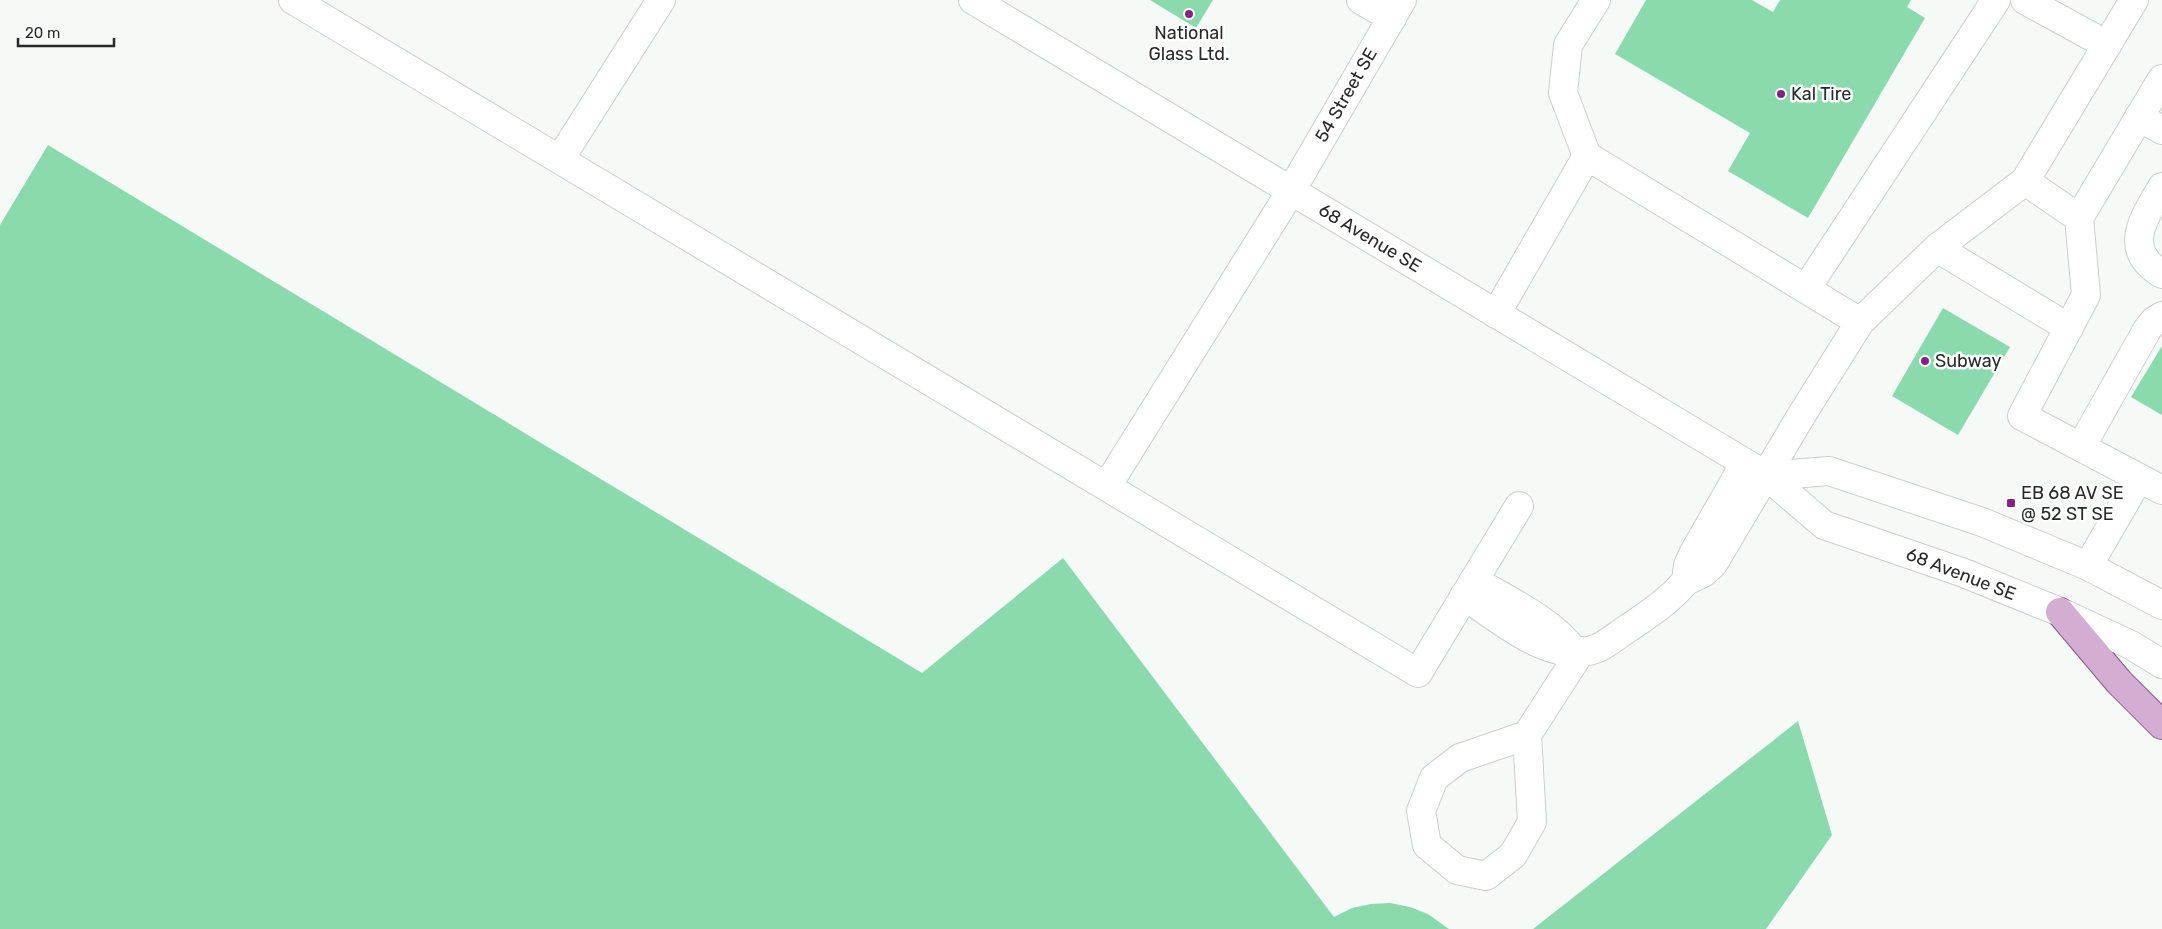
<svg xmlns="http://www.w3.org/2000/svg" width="2162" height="929" viewBox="0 0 2162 929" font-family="Rubik,sans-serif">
	<rect width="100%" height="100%" fill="#f5faf7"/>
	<g fill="#8bdaae">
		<path d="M1150,0H1213L1196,28Z"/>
		<path d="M1646,0H1752L1773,12L1780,0H1911L1907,7L1925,18L1808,218L1728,171L1750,133L1615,54Z"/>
		<path d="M48,145L922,673L1063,558L1334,917L1352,908L1371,904L1390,903L1410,907L1428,914L1449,929H0V225Z"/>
		<path d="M1943,308L2010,347L1958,435L1892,396Z"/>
		<path d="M2162,346V415L2131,397Z"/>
		<path d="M1798,721L1832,835L1766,929H1533Z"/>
	</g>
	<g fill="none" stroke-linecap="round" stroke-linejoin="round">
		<g stroke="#cbcfcc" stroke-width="30">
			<g id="minor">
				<path d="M293,0L1418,673L1519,506"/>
				<path d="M973,0L1767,476L1824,525L1964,573L2060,612L2131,645L2162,664"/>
				<path d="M1361,0L1392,18"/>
				<path d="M2025,0L2107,45"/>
				<path d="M2162,79L2079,218L2086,295L2022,416L2162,490"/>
				<path d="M2139,117L2162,130"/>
				<path d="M1587,156L1563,93L1568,45L1596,0"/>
				<path d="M560,159L661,0"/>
				<path d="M2025,181L2079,218"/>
				<path d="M2162,187C2144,218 2121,249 2162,274"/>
				<path d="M1937,248L2069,328"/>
				<path d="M1806,289L1996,0"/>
				<path d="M1496,314L1587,156L1860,322"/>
				<path d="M2081,447L2147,330L2154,321L2162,316"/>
				<path d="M1745,463L1693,554L1688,565L1686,581L1703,573L1713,564L1801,416L1860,322L1937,248L2025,181L2134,0"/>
				<path d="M1767,476L1829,471L1982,522L2088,566L2162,605"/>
				<path d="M1107,486L1291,191L1402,0"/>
				<path d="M2088,566L2139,478"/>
				<path d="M1474,580C1508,601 1550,619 1574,651"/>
				<path d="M1464,596C1500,619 1553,667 1598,648C1609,643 1620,633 1630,627C1652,612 1669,601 1686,581"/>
				<path d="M1527,735L1532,822L1513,855L1486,876L1457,870L1427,845L1421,811L1434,778L1460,758L1527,735L1581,651"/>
			</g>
		</g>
		<g stroke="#855b83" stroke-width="30">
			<path id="major" d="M2060,612L2119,682L2162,725"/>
		</g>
		<use href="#minor" stroke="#fff" stroke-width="28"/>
		<use href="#major" stroke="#d4add2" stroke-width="28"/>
	</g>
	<g fill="#882086" stroke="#fff" stroke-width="2">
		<circle cx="1189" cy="14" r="5"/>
		<circle cx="1781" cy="94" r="5"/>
		<circle cx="1925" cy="361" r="5"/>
		<rect x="2006" y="498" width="10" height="10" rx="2.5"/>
	</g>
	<g text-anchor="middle" stroke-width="5" stroke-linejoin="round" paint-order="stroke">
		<g font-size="18" fill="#272928" stroke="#fff" text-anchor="start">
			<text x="1189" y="39" text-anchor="middle">National<tspan x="1189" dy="21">Glass Ltd.</tspan></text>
			<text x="1791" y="100">Kal Tire</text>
			<text x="1935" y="367">Subway</text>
			<text x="2021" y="499">EB 68 AV SE<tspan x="2021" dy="21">@ 52 ST SE</tspan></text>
		</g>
		<g font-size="18" fill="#272928" stroke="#fff">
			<text transform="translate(1346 95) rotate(-60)" y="6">54 Street SE</text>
			<text transform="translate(1370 238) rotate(31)" y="6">68 Avenue SE</text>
			<text transform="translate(1961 574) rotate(21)" y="6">68 Avenue SE</text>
		</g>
	</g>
	<path d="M18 38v8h96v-8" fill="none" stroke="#272928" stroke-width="2.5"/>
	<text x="25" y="38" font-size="15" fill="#272928" stroke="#ffffff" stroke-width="4" paint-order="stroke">20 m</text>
</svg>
